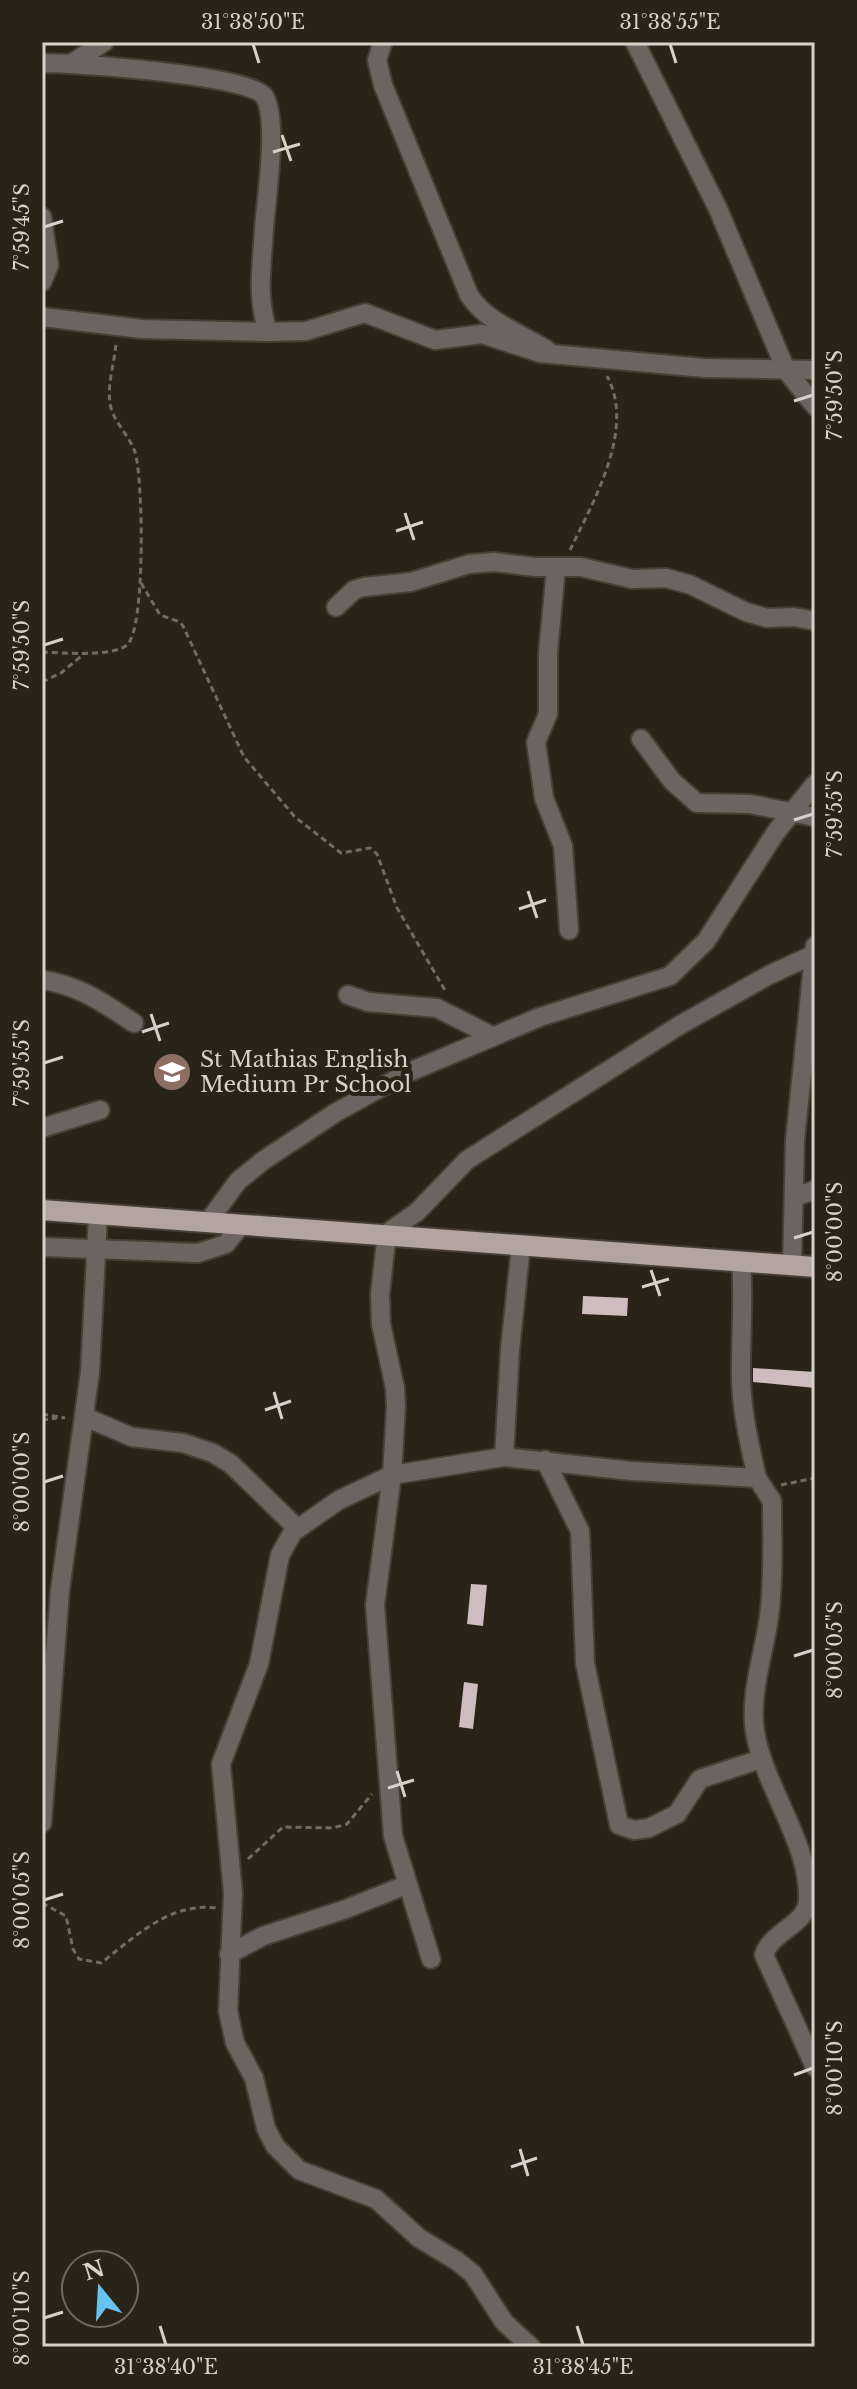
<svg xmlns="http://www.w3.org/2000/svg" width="857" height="2389" viewBox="0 0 857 2389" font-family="'Libre Baskerville',serif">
	<rect width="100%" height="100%" fill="#2a2317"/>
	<g fill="#cfbcc1">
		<path d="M583,1296L628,1298L627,1316L582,1314Z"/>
		<path d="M753,1368L815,1372V1388L753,1382Z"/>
		<path d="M471,1584L487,1585L483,1626L467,1624Z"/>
		<path d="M464,1682L478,1684L473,1729L459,1727Z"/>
	</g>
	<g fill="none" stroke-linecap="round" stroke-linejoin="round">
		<g stroke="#463f33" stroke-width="22">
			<g id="minor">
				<path d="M383,42L377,60L383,85L469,295C487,323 519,332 547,350"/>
				<path d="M635,42L718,209L786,370L815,406"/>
				<path d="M42,63C74,63 250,75 264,96C279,118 266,200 264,229C262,265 256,297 268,332"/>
				<path d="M71,64L104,42"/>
				<path d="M42,217L49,265L42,282"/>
				<path d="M42,317L142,329L268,332L306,331L365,313L435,340L482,334L540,353L704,368L815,370"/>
				<path d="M556,568L548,653V714L536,742L544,798L563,846L569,930"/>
				<path d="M336,607L354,590L364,587L411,582L469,564L494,562L535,567H581L632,579L666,578L691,585L746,612L767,618L794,617L815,621"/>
				<path d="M641,739L672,781L697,803L750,804L815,817"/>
				<path d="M42,980C77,984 105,1004 134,1023"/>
				<path d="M348,995L368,1002L437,1008L492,1036"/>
				<path d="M42,1128L100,1110"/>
				<path d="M794,1197L815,1190"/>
				<path d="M208,1222L238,1181L264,1160L335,1113L407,1073L540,1017L670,976L706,941L776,832L815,784"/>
				<path d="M42,1247L198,1253L226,1244L242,1224"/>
				<path d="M741,1261C744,1298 741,1331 741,1367C740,1405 749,1442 757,1478"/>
				<path d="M792,1265L795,1140L815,946"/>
				<path d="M85,1417L132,1437L183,1443L213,1453L231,1464L297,1528"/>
				<path d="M504,1457L510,1350L521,1245"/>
				<path d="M545,1460L580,1531L585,1663L619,1825L634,1830L649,1828L677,1814L700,1779L761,1759"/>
				<path d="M42,1823L60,1590L90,1372L98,1215"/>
				<path d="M229,1954L263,1936L346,1909L406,1885"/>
				<path d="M431,1959L393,1836L375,1605L392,1475L396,1406L395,1388L381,1324L380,1294L387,1233L417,1212L467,1160L680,1025L769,975L815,954"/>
				<path d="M531,2347L504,2322L473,2274L457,2261L419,2238L376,2199L299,2170L275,2146L266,2128L254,2078L235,2043L228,2011L233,1893L221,1764L259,1664L280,1555L293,1532L339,1500L392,1475L504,1457L632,1471L757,1478L772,1501C772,1539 774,1579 769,1617C764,1654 749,1694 755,1732C765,1789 810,1843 808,1900C807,1925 771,1931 764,1955L815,2067"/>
			</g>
		</g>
		<g stroke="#463f33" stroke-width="24">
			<path id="major" d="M42,1210L815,1267"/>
		</g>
		<g stroke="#726c62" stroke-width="3" stroke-dasharray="6 4" stroke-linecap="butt">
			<path d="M570,550C593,502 636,429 607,376"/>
			<path d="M141,583L160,615L180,622L183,626L244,757L295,817L341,853L370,848L377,854L397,908L446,992"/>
			<path d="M42,652C61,653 112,657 127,645C146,629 143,476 135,452C129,435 112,420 110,403C107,383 115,362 116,342"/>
			<path d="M42,682L61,673L85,653"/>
			<path d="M42,1414L65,1418"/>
			<path d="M42,1420L57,1418"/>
			<path d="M781,1485L815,1478"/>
			<path d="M248,1859L283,1827L333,1828L347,1824L372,1794"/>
			<path d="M42,1903L66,1916L73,1949L79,1959L101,1963C136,1936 170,1902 217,1908"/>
		</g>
		<use href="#minor" stroke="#6b6461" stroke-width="18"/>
		<use href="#major" stroke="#b3a49f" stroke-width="20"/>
	</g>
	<path fill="none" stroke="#d6d1c9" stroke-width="3" d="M253,44L259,63M670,44L676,63M282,135L291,161M273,152L300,144M44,227L63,221M794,401L813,395M405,513L414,540M396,531L423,522M44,645L63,639M794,820L813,814M528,891L537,918M519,909L546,900M151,1014L160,1041M142,1032L169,1023M44,1063L63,1057M794,1238L813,1232M651,1270L660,1296M642,1287L669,1279M274,1392L282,1419M265,1410L291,1401M44,1482L63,1476M794,1656L813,1650M397,1771L405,1797M388,1788L414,1780M44,1900L63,1894M794,2075L813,2068M520,2149L528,2176M511,2167L537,2158M44,2318L63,2312M160,2326L166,2345M577,2326L583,2345"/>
	<defs>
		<g id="school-disc" transform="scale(2)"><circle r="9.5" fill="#8d6e63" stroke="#2a2317"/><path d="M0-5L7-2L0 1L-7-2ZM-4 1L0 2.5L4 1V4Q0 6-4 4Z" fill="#fff"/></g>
	</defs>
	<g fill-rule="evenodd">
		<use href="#school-disc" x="172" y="1072"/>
	</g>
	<g text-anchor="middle" stroke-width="8" stroke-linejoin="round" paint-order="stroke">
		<g font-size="22" fill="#d6d1c9" stroke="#2a2317" text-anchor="start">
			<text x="200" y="1067">St Mathias English<tspan x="200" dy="25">Medium Pr School</tspan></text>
		</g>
	</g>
	<rect width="857" height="2389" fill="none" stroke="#2a2317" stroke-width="88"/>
	<g transform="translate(100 2289) rotate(342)"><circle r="38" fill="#2a2317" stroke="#6f695e" stroke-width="2"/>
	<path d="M0-6L14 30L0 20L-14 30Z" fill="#67c4f0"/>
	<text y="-12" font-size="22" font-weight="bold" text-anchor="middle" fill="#d6d1c9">N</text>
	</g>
	<rect x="44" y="44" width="769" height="2301" fill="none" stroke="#d6d1c9" stroke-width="3"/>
	<g font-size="20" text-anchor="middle" fill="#d6d1c9">
		<text x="253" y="29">31°38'50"E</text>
		<text x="670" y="29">31°38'55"E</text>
		<text transform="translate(22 227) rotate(-90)" y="7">7°59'45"S</text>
		<text transform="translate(835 395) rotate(-90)" y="7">7°59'50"S</text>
		<text transform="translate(22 645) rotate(-90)" y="7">7°59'50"S</text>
		<text transform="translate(835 814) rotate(-90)" y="7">7°59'55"S</text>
		<text transform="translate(22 1063) rotate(-90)" y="7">7°59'55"S</text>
		<text transform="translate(835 1232) rotate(-90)" y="7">8°00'00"S</text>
		<text transform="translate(22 1482) rotate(-90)" y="7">8°00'00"S</text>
		<text transform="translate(835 1650) rotate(-90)" y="7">8°00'05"S</text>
		<text transform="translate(22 1900) rotate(-90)" y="7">8°00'05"S</text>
		<text transform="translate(835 2068) rotate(-90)" y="7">8°00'10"S</text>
		<text transform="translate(22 2318) rotate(-90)" y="7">8°00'10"S</text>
		<text x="166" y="2374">31°38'40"E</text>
		<text x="583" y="2374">31°38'45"E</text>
	</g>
</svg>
